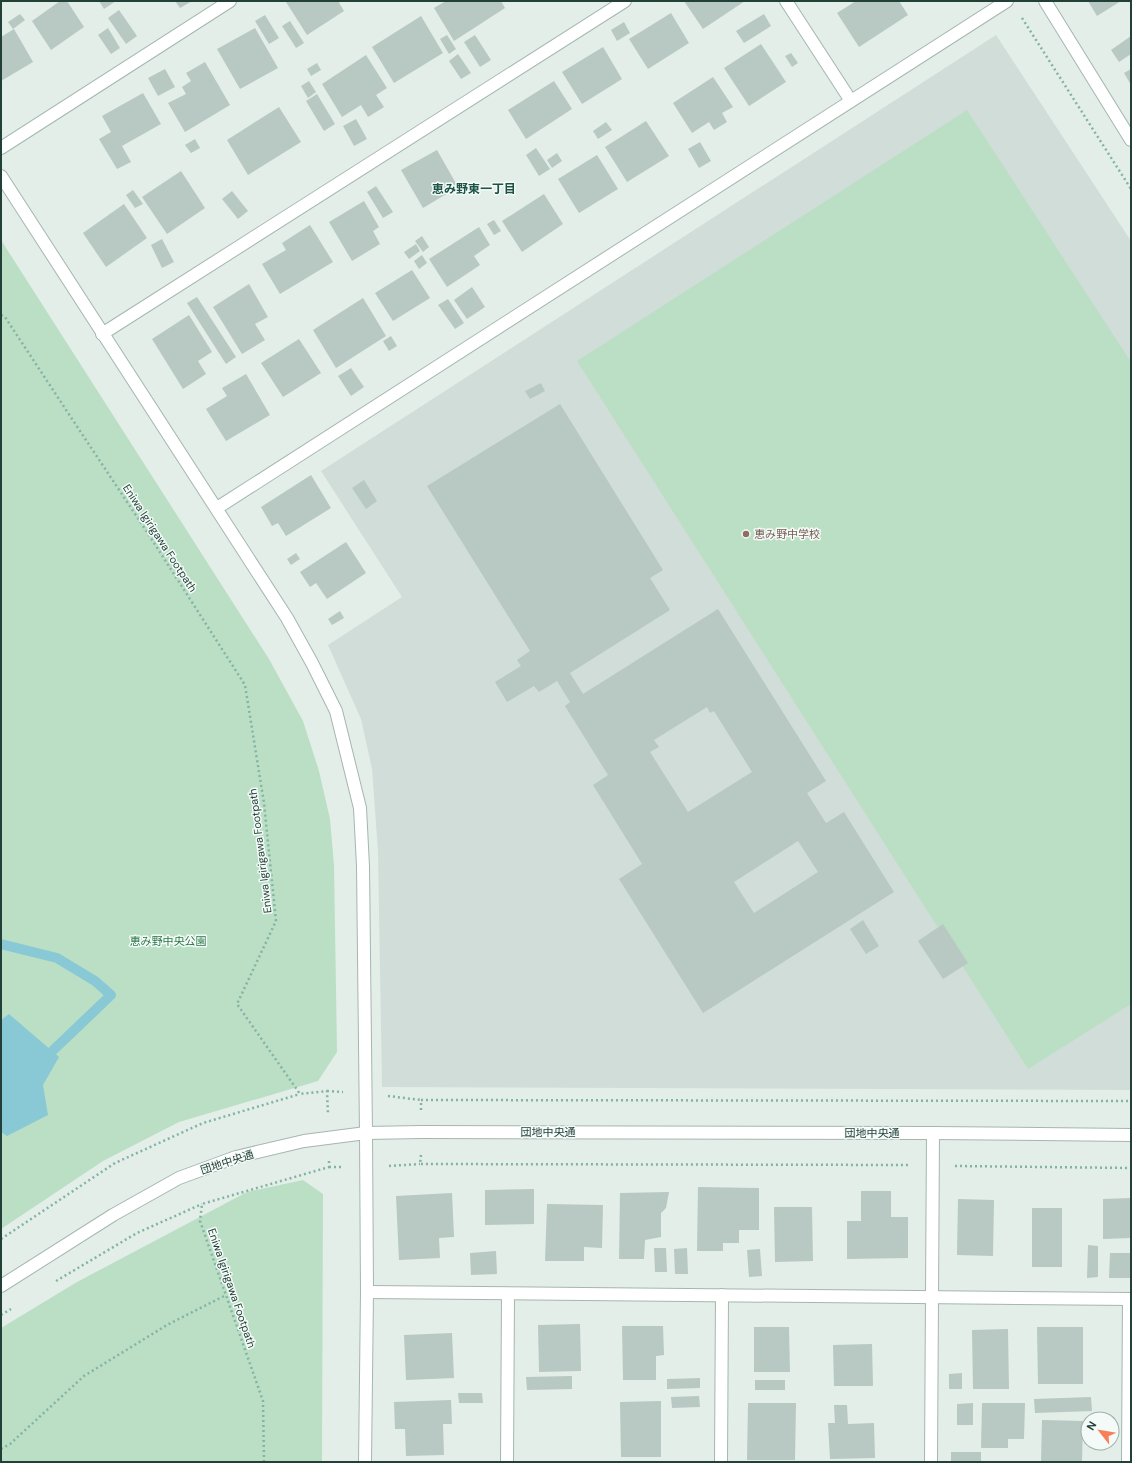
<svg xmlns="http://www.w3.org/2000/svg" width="1132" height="1463" viewBox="0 0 1132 1463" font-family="'DM Sans','Noto Sans JP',sans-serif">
	<rect width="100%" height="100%" fill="#e3eee9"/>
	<path fill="#d1ddd8" d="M996,35L1131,241V1090L382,1087L378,851L372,769L361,719L328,645L402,597L321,471Z"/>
	<g fill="#bbdfc5">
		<path d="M967,110L1131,362V1004L1028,1069L577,361Z"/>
		<path d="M1,240L269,659L303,721L319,771L330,819L334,865L337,1052L318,1081L179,1122L103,1161L1,1229Z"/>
		<path d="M303,1180L323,1194L322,1462H1V1328L77,1282L247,1192Z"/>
	</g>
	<path fill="#89c8d5" d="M9,1014L59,1057L43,1085L48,1115L7,1136L1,1132V1020Z"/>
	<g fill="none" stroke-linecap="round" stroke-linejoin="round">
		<path stroke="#89c8d5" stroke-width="10" d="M1,944L57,958L95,981L111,995L43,1060"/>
	</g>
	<g fill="#b8c8c2" fill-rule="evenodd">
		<path d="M60,1H67L84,27L51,50L32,21Z"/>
		<path d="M99,1H116L104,9Z"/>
		<path d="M175,1H192L180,8Z"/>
		<path d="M287,1H338L344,11L307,35L286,2Z"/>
		<path d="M446,1H501L505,8L454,41L434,8Z"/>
		<path d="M684,1H745L703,29Z"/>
		<path d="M856,1H899L908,15L859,47L837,13Z"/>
		<path d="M1088,1H1121L1097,16Z"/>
		<path d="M119,10L137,36L126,44L108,18Z"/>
		<path d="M671,13L689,43L648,69L629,39Z"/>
		<path d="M20,14L25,20L13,29L8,22Z"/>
		<path d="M764,14L771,26L744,43L736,31Z"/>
		<path d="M265,15L279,38L269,44L255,21Z"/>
		<path d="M421,16L443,53L394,83L372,47Z"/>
		<path d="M290,21L304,43L296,48L282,26Z"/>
		<path d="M624,22L630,33L617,41L611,30Z"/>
		<path d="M108,28L120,48L111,54L98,35Z"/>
		<path d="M255,28L278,68L240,89L217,49Z"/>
		<path d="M14,29L33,62L1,81V37Z"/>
		<path d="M447,35L456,49L449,54L440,39Z"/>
		<path d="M475,35L491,60L480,67L464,42Z"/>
		<path d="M1131,36V54L1119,62L1111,50Z"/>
		<path d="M761,44L786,82L749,106L724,68Z"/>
		<path d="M603,47L622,79L582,104L562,72Z"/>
		<path d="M791,53L798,63L792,67L785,56Z"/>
		<path d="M458,54L471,73L461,79L449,61Z"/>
		<path d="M366,55L387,88L376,95L384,107L368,117L361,105L342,117L322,84Z"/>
		<path d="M205,62L230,105L185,132L168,103L186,94L182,87L191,81L186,73Z"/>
		<path d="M317,63L321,70L311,76L307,69Z"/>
		<path d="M165,69L175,87L158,96L148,78Z"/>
		<path d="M1131,69V85L1124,73Z"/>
		<path d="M713,77L733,107L722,113L727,122L714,130L709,122L692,133L673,103Z"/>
		<path d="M309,81L316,92L308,98L301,86Z"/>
		<path d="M554,81L572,109L526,139L508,110Z"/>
		<path d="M143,93L161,124L122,146L131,162L117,169L99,139L111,132L102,116Z"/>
		<path d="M317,94L335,124L324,131L306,101Z"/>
		<path d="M279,107L301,142L248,175L227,140Z"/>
		<path d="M356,119L367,139L354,146L343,126Z"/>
		<path d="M646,121L669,156L627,182L605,147Z"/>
		<path d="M606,122L612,130L598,139L593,131Z"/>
		<path d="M195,139L200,148L191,153L185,145Z"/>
		<path d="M700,142L711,161L699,168L688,149Z"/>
		<path d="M536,148L550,169L539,176L526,155Z"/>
		<path d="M437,150L458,187L423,208L401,170Z"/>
		<path d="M557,153L562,161L552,168L547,160Z"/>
		<path d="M597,155L618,189L579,213L558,179Z"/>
		<path d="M181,171L205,208L167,234L142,197Z"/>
		<path d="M376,186L393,212L383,218L367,192Z"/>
		<path d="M133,190L143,204L135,208L126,195Z"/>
		<path d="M232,191L248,211L238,219L222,199Z"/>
		<path d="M544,194L563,224L522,252L502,221Z"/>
		<path d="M364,201L379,227L373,231L380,244L352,261L329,222Z"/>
		<path d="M124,204L147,238L106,267L83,233Z"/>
		<path d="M494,220L501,231L494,235L487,224Z"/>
		<path d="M310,225L333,262L280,294L262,264L286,250L282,243Z"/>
		<path d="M479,227L490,245L474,256L480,265L447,287L429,259Z"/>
		<path d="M422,236L429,247L423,252L415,241Z"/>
		<path d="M162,239L174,262L162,268L151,245Z"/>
		<path d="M416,244L420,251L409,259L404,252Z"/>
		<path d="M422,255L427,263L419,269L414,261Z"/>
		<path d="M412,270L430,298L393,321L375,293Z"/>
		<path d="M249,284L268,317L255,324L265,340L242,354L213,307Z"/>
		<path d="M472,287L485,307L467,319L454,300Z"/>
		<path d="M197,297L236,357L226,364L187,303Z"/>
		<path d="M363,298L386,336L336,368L313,330Z"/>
		<path d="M448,299L464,323L455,329L438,305Z"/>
		<path d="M189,315L212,352L198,361L206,374L183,389L152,339Z"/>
		<path d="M391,336L397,346L389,351L383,341Z"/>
		<path d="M299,339L321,373L283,397L261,363Z"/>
		<path d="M351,368L364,387L351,396L338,376Z"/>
		<path d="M246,374L270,415L226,441L206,409L227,396L222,388Z"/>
		<path d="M541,383L545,391L530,399L525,391Z"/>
		<path d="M560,404L663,570L650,578L670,610L570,673L583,694L718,609L826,781L807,793L826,823L844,812L894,892L703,1013L619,879L642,864L593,785L608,775L565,706L570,702L557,681L539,692L534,686L507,702L495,682L521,666L517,660L530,651L427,486ZM707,707L710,713L714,711L752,772L688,812L650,752L659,747L654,740ZM798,841L818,872L754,913L734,882Z"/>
		<path d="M311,475L331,508L286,536L278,523L272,526L261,507Z"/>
		<path d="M364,480L377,501L366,509L352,488Z"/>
		<path d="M346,542L366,573L327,599L316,583L310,587L300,572Z"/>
		<path d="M296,553L300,559L291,565L287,559Z"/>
		<path d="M340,611L344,618L332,625L328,619Z"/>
		<path d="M863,920L879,946L866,954L850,929Z"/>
		<path d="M943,924L968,963L943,979L918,941Z"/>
		<path d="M698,1187L759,1188V1230H739V1243H723V1251H697Z"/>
		<path d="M534,1189V1224L485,1225V1190Z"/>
		<path d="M861,1191H891V1217H908V1258L847,1259V1221H861Z"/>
		<path d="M669,1192L666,1208L661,1213V1237L645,1240L644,1259H619L620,1193Z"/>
		<path d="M452,1193L454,1237L439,1238L440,1258L399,1260L396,1196Z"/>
		<path d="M1131,1198V1238L1103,1239V1199Z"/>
		<path d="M958,1199L994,1200L993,1256L957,1255Z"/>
		<path d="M547,1204L603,1205L602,1248L584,1247V1261H545Z"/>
		<path d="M774,1207H812L813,1261L775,1262Z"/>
		<rect x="1032" y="1208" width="30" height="59"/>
		<path d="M1088,1245L1098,1246V1277L1087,1278Z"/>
		<path d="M654,1248H666L667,1272H655Z"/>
		<path d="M687,1248L688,1274H675L674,1249Z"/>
		<path d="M760,1249L762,1276L749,1277L747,1250Z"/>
		<path d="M496,1251L497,1274L471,1275L470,1253Z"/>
		<path d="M1110,1253H1131V1278H1109Z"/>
		<path d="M580,1324L581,1371L539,1372L538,1325Z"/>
		<path d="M622,1326H663L664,1355L656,1356V1380H623Z"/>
		<path d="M754,1327H789L790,1372H754Z"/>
		<path d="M1037,1327H1083V1384H1038Z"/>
		<path d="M1008,1329L1009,1389H973L972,1330Z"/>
		<path d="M452,1333L454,1378L406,1380L404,1335Z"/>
		<path d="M872,1344L873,1386H834L833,1345Z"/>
		<path d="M962,1373V1389H949V1374Z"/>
		<path d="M572,1376V1389L527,1390L526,1377Z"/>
		<path d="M700,1378V1388L667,1389V1379Z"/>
		<rect x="755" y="1380" width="30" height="10"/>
		<path d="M458,1393H482L483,1403H459Z"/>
		<path d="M699,1396L700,1407L672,1408L671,1397Z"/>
		<path d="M1091,1397L1092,1411L1035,1413L1034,1399Z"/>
		<path d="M451,1400L452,1424H443L444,1455L406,1456L405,1429H395L394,1402Z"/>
		<path d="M661,1401V1457H621L620,1402Z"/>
		<path d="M748,1403H796L795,1460H747Z"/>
		<path d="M973,1403V1425H957V1404Z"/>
		<path d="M982,1403H1025L1024,1439H1008V1448H981Z"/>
		<path d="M834,1405H847L848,1424L874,1423L875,1458L830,1459L828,1423H835Z"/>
		<path d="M1042,1420L1083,1421L1082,1462H1041Z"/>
		<rect x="951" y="1452" width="30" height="10"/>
	</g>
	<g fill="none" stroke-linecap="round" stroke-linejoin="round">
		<g stroke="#a5b6b0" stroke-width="14">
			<g id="minor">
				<path d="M786,1L851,101"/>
				<path d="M1045,1L1131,140"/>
				<path d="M1,148L230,1"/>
				<path d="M1,176L287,618L312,663L336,711L360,808L363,866L366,1133L367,1292L365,1462"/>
				<path d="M102,334L625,1"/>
				<path d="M217,508L1007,1"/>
				<path d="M1,1286L113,1215L179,1178L236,1157L304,1141L366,1133L421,1132L933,1133L1131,1135"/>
				<path d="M367,1292L1131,1299"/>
				<path d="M507,1462L508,1294"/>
				<path d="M721,1462L722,1295"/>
				<path d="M931,1462L933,1133"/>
				<path d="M1128,1462L1129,1299"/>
			</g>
		</g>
		<g stroke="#82b3a4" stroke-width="2.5" stroke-dasharray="2 3" stroke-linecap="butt">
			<path d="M1022,18L1131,189"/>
			<path d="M1,315L5,317L78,428L147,532L245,685L264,803L276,921L237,1004L300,1094L327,1091L328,1114"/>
			<path d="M327,1091L343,1092"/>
			<path d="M388,1096L421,1100"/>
			<path d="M421,1110V1100L1131,1101"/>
			<path d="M421,1155L420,1164L910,1165"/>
			<path d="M389,1166L420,1164"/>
			<path d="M955,1166L1131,1168"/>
			<path d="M329,1167H344"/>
			<path d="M1,1239L115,1163L203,1123L300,1094"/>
			<path d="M56,1281L137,1233L202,1204"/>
			<path d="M1,1315L11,1309"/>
			<path d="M1,1449L10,1444L84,1376L167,1325L226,1295"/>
			<path d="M264,1462L263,1401L200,1221L202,1204L329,1167V1161"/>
		</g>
		<use href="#minor" stroke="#fff" stroke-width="12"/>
	</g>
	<circle fill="#8d6e63" stroke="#f4faf7" stroke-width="1.5" cx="746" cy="534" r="4"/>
	<g text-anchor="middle" stroke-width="3" stroke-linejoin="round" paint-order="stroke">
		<g font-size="11" fill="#785e54" stroke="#f4faf7" text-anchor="start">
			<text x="754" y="538">恵み野中学校</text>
		</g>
		<g font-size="11" fill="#224038" stroke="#f4faf7">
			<text transform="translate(160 538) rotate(57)" y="4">Eniwa Igirigawa Footpath</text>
			<text transform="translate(260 851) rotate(-97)" y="4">Eniwa Igirigawa Footpath</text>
			<text x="548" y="1136">団地中央通</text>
			<text x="872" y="1137">団地中央通</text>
			<text transform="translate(227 1162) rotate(-18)" y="4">団地中央通</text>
			<text transform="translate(232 1288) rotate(71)" y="4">Eniwa Igirigawa Footpath</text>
		</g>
		<g font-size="11" fill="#2a7949" stroke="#f4faf7">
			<text x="168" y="945">恵み野中央公園</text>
		</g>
		<g font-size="12" font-weight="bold" fill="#1c5346" stroke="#f4faf7">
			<text x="474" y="193">恵み野東一丁目</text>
		</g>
	</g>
	<rect width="1132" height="1463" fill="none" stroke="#224038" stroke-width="4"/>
	<g transform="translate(1100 1431) rotate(301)"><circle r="19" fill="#f4faf7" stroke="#a0b0ab"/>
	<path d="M0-3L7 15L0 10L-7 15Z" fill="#f87f56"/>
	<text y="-6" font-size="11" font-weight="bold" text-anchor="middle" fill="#224038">N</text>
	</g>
</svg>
